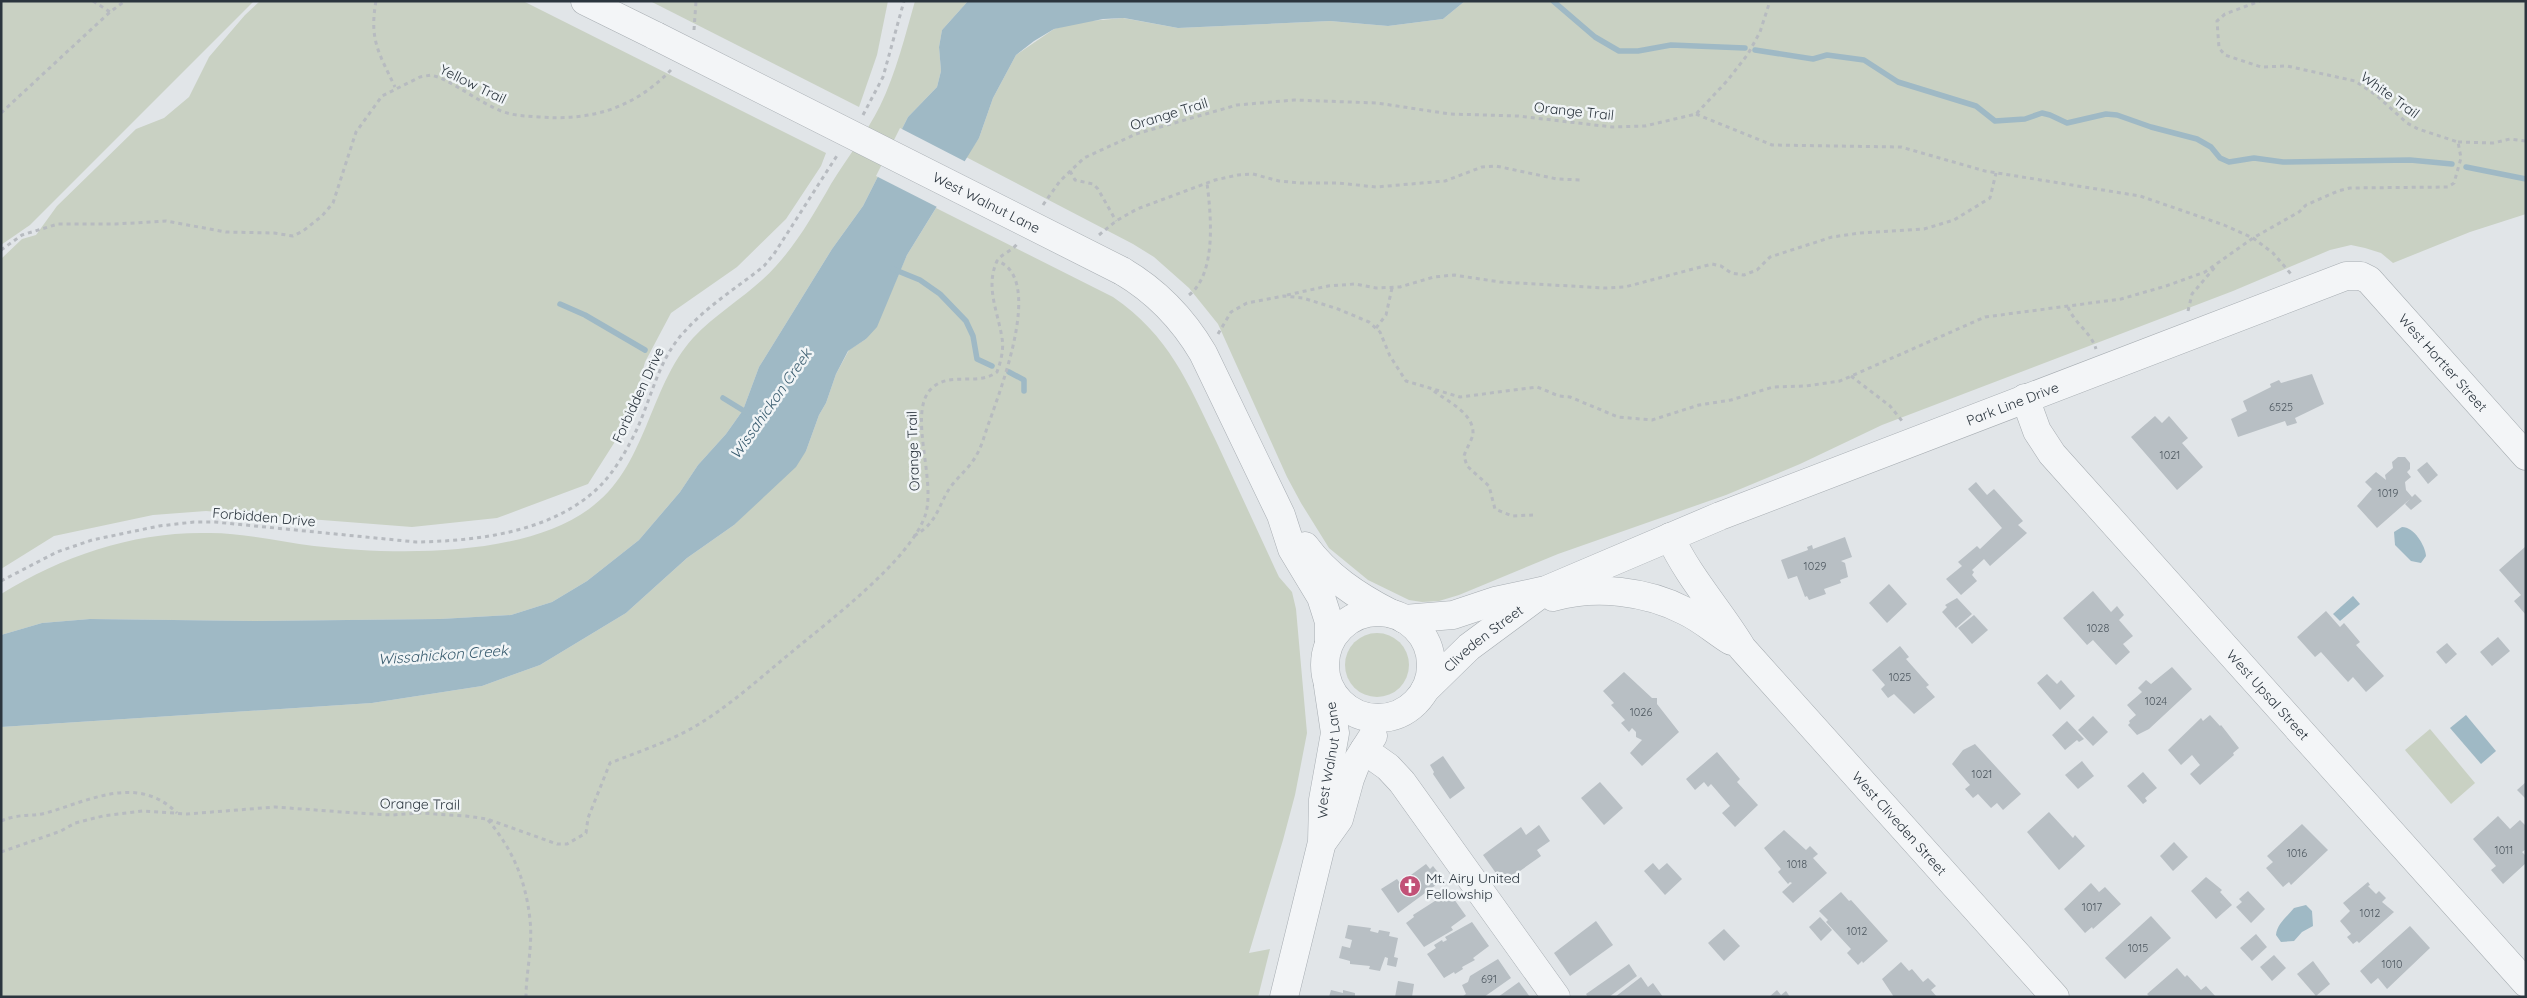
<svg xmlns="http://www.w3.org/2000/svg" width="2527" height="998" viewBox="0 0 2527 998" font-family="Quicksand,sans-serif">
	<rect width="100%" height="100%" fill="#e1e5e8"/>
	<g fill="#c9d1c3">
		<path d="M1,1H254L30,225L1,245Z"/>
		<path d="M260,1H523L826,153L821,166L786,219L737,267L671,313L645,362L630,418L588,484L497,518L412,527L206,511L153,515L54,536L1,569V259L22,239L36,235L57,206L136,129L164,118L189,97L209,57L245,15Z"/>
		<path d="M650,1H888L877,55L859,107Z"/>
		<path d="M915,1H968L942,30L939,47L941,71L937,87L908,117L863,206L832,249L759,367L743,410L726,434L698,465L680,492L639,540L587,581L552,602L511,615L440,619L255,621L90,619L42,623L1,635V594C64,555 136,531 210,533C244,533 280,542 314,546C394,555 521,558 589,509C647,468 648,388 693,338C718,311 752,293 776,266C798,242 815,212 831,184C847,158 866,134 880,106C896,73 905,36 915,1Z"/>
		<path d="M1465,1H2526V214L2470,232L2393,263L2381,253L2365,248L2351,245L2330,250L2233,291L1882,425L1800,464L1726,495L1558,554L1459,595L1439,601L1422,602L1409,600L1368,580L1329,548L1301,503L1287,477L1218,324L1189,288L1154,257L1133,244L966,157L979,138L993,98L1016,55L1054,29L1078,22L1123,18L1178,28L1330,21L1388,26L1443,19Z"/>
		<path d="M936,208L1113,297C1169,335 1188,383 1216,441C1237,486 1258,532 1279,577L1292,592L1296,609L1307,733L1295,795L1283,840L1249,953L1270,949L1258,997H1V727L372,703L482,686L540,665L626,613L687,558L734,525L806,451L819,415L826,403L836,374L849,350L866,339L884,308L907,255Z"/>
		<circle cx="1377" cy="665" r="32"/>
		<path d="M2430,729L2475,783L2451,804L2405,750Z"/>
	</g>
	<g fill="#9fb9c5">
		<path d="M968,1H1465L1443,19L1388,26L1330,21L1178,28L1124,18L1103,19L1054,29L1034,41L1016,55L993,98L979,138L907,255L877,327L866,339L848,351L836,374L826,403L819,415L806,451L796,467L734,525L687,558L626,613L540,665L482,686L372,703L1,727V635L42,623L90,619L255,621L440,619L511,615L552,602L587,581L639,540L680,492L698,465L726,434L743,410L759,367L832,249L863,206L908,117L937,87L941,71L939,47L942,30Z"/>
		<path d="M2402,527C2414,527 2425,545 2426,556L2421,563L2411,561L2395,545L2394,532Z"/>
		<path d="M2353,596L2360,604L2340,621L2333,614Z"/>
		<path d="M2466,715L2496,751L2481,764L2450,728Z"/>
		<path d="M2306,905L2312,911L2313,926L2302,932L2294,941L2281,942L2276,935C2277,924 2287,917 2294,908Z"/>
	</g>
	<path fill="#e1e5e8" d="M900,128L966,162L939,208L876,176Z"/>
	<g fill="none" stroke-linecap="round" stroke-linejoin="round">
		<g stroke="#9fb9c5" stroke-width="5.5">
			<path d="M1553,1L1595,37L1619,51H1638L1671,45L1745,48"/>
			<path d="M1755,50L1813,59L1827,55L1864,60L1898,82L1976,106L1995,121L2025,119L2042,113L2050,115L2067,123L2106,114L2117,115L2151,127L2197,139L2211,147L2220,158L2229,162L2254,158L2283,162L2410,160L2452,164"/>
			<path d="M2466,167L2526,179"/>
			<path d="M893,269L920,280L940,294L966,321L973,336L977,359L992,366"/>
			<path d="M560,304L585,315L645,350"/>
			<path d="M1009,372L1024,380V391"/>
			<path d="M723,398L749,414"/>
		</g>
	</g>
	<g fill="#b8bfc4">
		<path d="M2312,374L2324,404L2295,418L2297,423L2287,426L2285,421L2238,437L2231,419L2247,411L2243,401L2271,387L2270,384L2279,380L2281,383Z"/>
		<path d="M2155,416L2162,423L2169,416L2188,438L2182,443L2203,467L2177,490L2131,437Z"/>
		<path d="M2398,457H2405L2410,463V469L2407,472L2411,477L2405,482L2406,490L2412,497L2415,494L2422,501L2411,510L2405,504L2410,499L2377,528L2357,506L2372,489L2365,482L2376,472L2386,480L2385,475L2393,468L2392,462Z"/>
		<path d="M2427,462L2438,475L2428,484L2417,470Z"/>
		<path d="M1976,482L1987,495L1994,489L2023,521L2018,525L2027,533L1990,566L1984,559L1972,570L1974,572L1972,575L1977,581L1961,595L1946,579L1962,566L1958,562L1977,546L1980,549L2002,528L1968,489Z"/>
		<path d="M1845,537L1852,557L1841,561L1845,563L1848,577L1840,580L1841,583L1824,589L1826,594L1809,600L1807,596L1805,597L1797,576L1788,579L1781,560L1808,550L1807,547L1812,545L1813,549Z"/>
		<path d="M2525,547L2526,548V615L2514,601L2521,595L2499,570Z"/>
		<path d="M1889,584L1907,604L1887,623L1869,603Z"/>
		<path d="M2093,591L2111,612L2117,606L2124,615L2119,620L2133,636L2123,644L2130,652L2116,665L2093,640L2087,645L2063,618Z"/>
		<path d="M1957,598L1972,614L1956,628L1942,612L1947,607L1945,605Z"/>
		<path d="M2326,611L2340,627L2344,623L2360,642L2356,645L2384,676L2366,692L2353,677L2348,682L2321,652L2315,657L2297,637Z"/>
		<path d="M1974,615L1988,630L1972,644L1958,628Z"/>
		<path d="M2498,637L2510,651L2492,666L2480,652Z"/>
		<path d="M2447,643L2457,654L2446,664L2436,652Z"/>
		<path d="M1900,646L1909,657L1906,659L1929,685L1926,687L1935,697L1914,714L1894,694L1888,698L1881,689L1885,685L1872,670Z"/>
		<path d="M2172,667L2192,689L2149,729L2137,735L2128,725L2130,723L2129,721L2136,715L2127,705L2142,692L2138,688L2146,680L2151,684Z"/>
		<path d="M1624,672L1652,698H1657V704L1679,732L1642,766L1630,753L1642,740L1636,737V732L1632,728L1629,732L1621,723L1625,720L1611,705L1614,703L1603,691Z"/>
		<path d="M2047,674L2057,684L2061,680L2075,696L2060,710L2037,683Z"/>
		<path d="M2210,715L2220,726L2221,725L2239,748L2233,753L2234,755L2200,785L2190,774L2200,765L2192,755L2181,765L2168,750L2201,718L2203,721Z"/>
		<path d="M2093,716L2108,732L2093,746L2078,730Z"/>
		<path d="M2067,721L2084,739L2079,742L2077,740L2065,750L2052,735Z"/>
		<path d="M1975,744L2021,794L2003,810L1997,803L1991,808L1978,794L1973,798L1965,789L1970,785L1952,764L1963,750Z"/>
		<path d="M1717,752L1740,779L1737,782L1758,805L1735,827L1722,813L1730,806L1711,784L1708,787L1704,782L1695,790L1686,779Z"/>
		<path d="M1443,756L1465,788L1450,799L1433,774L1434,772L1430,765Z"/>
		<path d="M2082,761L2094,776L2078,789L2065,775Z"/>
		<path d="M2143,772L2157,788L2145,798L2147,801L2143,804L2127,786Z"/>
		<path d="M1600,782L1623,808L1604,825L1581,798Z"/>
		<path d="M2526,782V799L2517,790Z"/>
		<path d="M2049,812L2073,838L2075,835L2085,846L2059,870L2027,832Z"/>
		<path d="M2498,816L2510,829L2520,820L2526,826V849L2522,852L2526,856V863L2503,884L2491,870L2496,866L2473,839Z"/>
		<path d="M2302,824L2328,850L2291,885L2289,882L2283,887L2266,868L2273,862L2267,856Z"/>
		<path d="M1539,825L1550,841L1537,850L1541,856L1503,883L1483,855L1521,827L1526,835Z"/>
		<path d="M1784,830L1806,850L1810,846L1818,854L1813,858L1827,873L1793,903L1782,892L1792,883L1790,882L1788,884L1778,872L1781,869L1764,848Z"/>
		<path d="M2174,842L2188,857L2173,871L2160,856Z"/>
		<path d="M1653,863L1659,870L1667,863L1682,879L1665,895L1644,871Z"/>
		<path d="M1426,864L1430,869L1433,866L1440,875L1436,877L1440,882L1398,913L1381,889L1397,879L1400,883Z"/>
		<path d="M2206,877L2222,890L2220,892L2232,905L2216,919L2191,891Z"/>
		<path d="M2368,882L2370,885L2368,886L2376,894L2379,891L2386,898L2382,902L2394,912L2359,943L2357,941L2353,944L2347,937L2351,934L2340,921L2350,911L2343,903Z"/>
		<path d="M2091,883L2099,892L2105,887L2121,904L2093,929L2092,927L2085,933L2064,909Z"/>
		<path d="M2248,891L2265,909L2251,923L2236,907L2242,902L2239,899Z"/>
		<path d="M1449,892L1466,916L1451,927L1453,930L1424,947L1406,923L1414,917L1413,915Z"/>
		<path d="M1841,892L1849,901L1851,900L1888,941L1863,963L1862,961L1858,965L1847,953L1851,949L1826,922L1828,920L1819,911Z"/>
		<path d="M2151,916L2171,938L2125,979L2105,958Z"/>
		<path d="M1820,917L1832,930L1821,941L1809,927Z"/>
		<path d="M1596,921L1613,945L1570,976L1554,953Z"/>
		<path d="M1472,922L1489,946L1473,958L1475,960L1462,967L1463,969L1455,974L1454,972L1444,978L1427,954L1436,948L1434,945L1442,940L1443,942L1447,940L1445,937Z"/>
		<path d="M1348,925L1371,928L1370,931L1378,933L1379,930L1390,932L1389,936L1398,938L1394,957L1398,958L1396,967L1387,965L1388,958L1385,957L1380,971L1369,969L1370,966L1350,964V961L1339,958L1342,946L1350,948L1352,940L1345,938Z"/>
		<path d="M2410,926L2430,948L2387,989L2378,978L2371,984L2360,971Z"/>
		<path d="M1724,929L1740,946L1724,961L1708,943Z"/>
		<path d="M2256,934L2267,947L2252,961L2240,948Z"/>
		<path d="M2274,955L2286,968L2272,981L2260,967Z"/>
		<path d="M1498,959L1511,978L1484,997H1462L1466,994L1462,985L1468,982L1470,976Z"/>
		<path d="M2313,961L2330,984L2316,996L2297,974Z"/>
		<path d="M1901,962L1909,971L1912,969L1923,982L1928,978L1936,986L1931,990L1937,997H1894L1882,979Z"/>
		<path d="M1629,964L1637,976L1609,997H1588L1586,994Z"/>
		<path d="M2177,968L2185,977L2187,975L2201,990L2206,986L2216,997H2150L2147,994Z"/>
		<path d="M1641,977L1648,987L1653,983L1663,997H1615Z"/>
		<path d="M1398,981L1414,984L1412,997H1395Z"/>
		<path d="M1519,982L1530,997H1498Z"/>
		<path d="M1331,990L1343,993V990L1355,993V997H1329Z"/>
		<path d="M1777,990L1781,995L1786,991L1790,997H1769Z"/>
	</g>
	<g fill="none" stroke-linecap="round" stroke-linejoin="round">
		<g stroke="#a7adb2" stroke-width="29">
			<g id="minor">
				<path d="M585,1L656,36"/>
				<path d="M1122,271C1156,291 1183,319 1203,353L1281,515L1292,549L1321,597L1329,622V642"/>
				<path id="s1" d="M2025,398L2037,431L2052,454L2526,983"/>
				<path id="s2" d="M1670,537C1689,578 1719,610 1742,648L2055,997"/>
				<path d="M1305,546C1327,576 1357,596 1390,613"/>
				<path d="M1553,597C1596,585 1647,591 1685,611C1702,619 1715,631 1731,641"/>
				<circle cx="1378" cy="665" r="53"/>
				<path id="s3" d="M1404,619L1453,615L1495,601L1546,590L1720,516L2346,276H2361L2369,280L2526,456"/>
				<path id="s4" d="M1425,690L1469,647L1538,596"/>
				<path d="M1364,750L1388,767L1402,782L1556,997"/>
				<path d="M1324,840L1339,819L1350,779L1357,761L1373,736"/>
				<path id="s5" d="M1284,997L1322,842L1323,800L1335,733L1328,686"/>
			</g>
		</g>
		<g stroke="#b7bbc0" stroke-width="3" stroke-dasharray="4 4" stroke-linecap="butt">
			<path d="M93,1L110,12"/>
			<path d="M376,1C369,40 379,53 395,87"/>
			<path d="M694,30L696,1"/>
			<path d="M1,113L110,12L125,1"/>
			<path d="M1696,114L1772,145L1901,147L1985,171L2140,196L2224,225L2253,238L2273,253L2291,274"/>
			<path d="M863,115L883,77L904,1"/>
			<path d="M2458,142L2493,143L2510,139L2526,141"/>
			<path d="M1070,171L1075,180L1093,184L1098,189L1116,221"/>
			<path d="M1043,205L1060,181L1084,158L1136,134L1237,105L1294,100L1377,103L1450,114L1518,116L1612,127L1645,126L1696,114L1727,81L1748,54L1760,32L1770,1"/>
			<path d="M1099,235L1116,221L1137,209L1215,180L1238,175L1253,174L1279,181L1300,183H1338L1376,187L1445,181L1482,167L1496,166L1557,179L1582,180"/>
			<path d="M1,250L22,235L58,224H116L166,221L226,232L274,233L293,236L303,231L322,216L333,203L356,132L382,96L420,77L431,75L441,78C461,88 480,102 501,111C514,116 526,116 539,117C592,121 634,108 671,70"/>
			<path d="M1189,295C1217,273 1211,215 1207,183"/>
			<path d="M1287,295L1328,286L1355,284L1376,288L1400,287L1434,277L1454,275L1500,282L1605,288L1625,287L1712,264L1721,266L1731,273L1744,275L1757,270L1770,257L1832,237L1860,233L1924,229L1954,220L1990,198L1996,173"/>
			<path d="M2068,307C2074,323 2091,332 2096,349"/>
			<path d="M2188,311L2192,294L2215,267"/>
			<path d="M1376,328L1386,315L1392,288"/>
			<path d="M1218,334L1231,312L1247,303L1284,296L1303,298L1338,309L1369,322L1380,332L1390,356L1406,381L1460,397L1537,387L1559,396L1570,397L1618,417L1652,420L1699,405L1731,400L1773,387L1806,386L1840,381L1985,317L2121,299L2166,286L2205,272L2253,238L2299,212L2306,205L2338,191L2350,188L2448,187L2454,183L2461,158L2458,142L2418,129L2407,123L2376,95L2355,81L2287,66L2261,67L2225,55L2219,48L2217,21L2225,14L2260,1"/>
			<path d="M1851,376L1890,406L1902,421"/>
			<path d="M1434,391C1448,402 1474,413 1473,434C1472,440 1466,449 1464,456L1467,466L1489,486L1495,509L1512,516L1533,515"/>
			<path d="M914,536C940,521 937,505 952,485C960,475 970,467 976,456C983,444 985,432 990,420C1000,390 1045,277 997,261"/>
			<path d="M1,581L57,552L92,540L159,526L194,522H215L416,542C478,541 554,532 600,486C615,471 628,448 637,429C652,396 659,358 685,331C707,306 738,287 764,266L774,254L838,154"/>
			<path d="M488,820C513,850 526,881 530,920C533,946 526,972 526,997"/>
			<path d="M1,821C20,813 30,817 46,813C91,800 138,774 177,813"/>
			<path d="M1,852L61,831L75,823L103,816L143,811L187,814L275,807L356,813L392,815L420,813L466,816L487,819L557,844H567L586,833L588,818L610,763C638,752 668,742 694,727C730,706 761,677 793,651C830,620 909,561 925,516C937,482 908,415 930,390C948,370 977,387 997,372C1001,361 1004,349 1002,338C998,312 985,287 997,261C1001,254 1012,251 1017,244"/>
		</g>
		<use href="#minor" stroke="#f3f5f7" stroke-width="28"/>
		<g stroke="#a7adb2" stroke-width="29" stroke-linecap="butt">
			<g id="minor-bridge">
				<path id="s6" d="M656,36L1122,271"/>
			</g>
		</g>
		<use href="#minor-bridge" stroke="#f3f5f7" stroke-width="28"/>
	</g>
	<defs>
		<g id="church-disc" transform="scale(1.125)"><circle r="9.5" fill="#c25177" stroke="#f0f4f6"/><path d="M-1.2-6h2.4v3.5h3.3v2.4h-3.3V6h-2.4V-.1h-3.3v-2.4h3.3Z" fill="#fff"/></g>
	</defs>
	<g fill-rule="evenodd">
		<use href="#church-disc" x="1410" y="886"/>
	</g>
	<g text-anchor="middle" stroke-width="5" stroke-linejoin="round" paint-order="stroke">
		<g font-size="11" fill="#4e5860">
			<text x="2281" y="411">6525</text>
			<text x="2170" y="459">1021</text>
			<text x="2388" y="497">1019</text>
			<text x="1815" y="570">1029</text>
			<text x="2098" y="632">1028</text>
			<text x="1900" y="681">1025</text>
			<text x="2156" y="705">1024</text>
			<text x="1641" y="716">1026</text>
			<text x="1982" y="778">1021</text>
			<text x="2504" y="854">1011</text>
			<text x="2297" y="857">1016</text>
			<text x="1797" y="868">1018</text>
			<text x="2092" y="911">1017</text>
			<text x="2370" y="917">1012</text>
			<text x="1857" y="935">1012</text>
			<text x="2138" y="952">1015</text>
			<text x="2392" y="968">1010</text>
			<text x="1489" y="983">691</text>
		</g>
		<g font-size="14" fill="#2b353e" stroke="#f0f4f6">
			<text transform="translate(473 84) rotate(26)" y="5">Yellow Trail</text>
			<text transform="translate(2390 95) rotate(36)" y="5">White Trail</text>
			<text transform="translate(1574 111) rotate(6)" y="5">Orange Trail</text>
			<text transform="translate(1169 114) rotate(-17)" y="5">Orange Trail</text>
			<text dy="5" stroke="none"><textPath href="#s6" startOffset="370">West Walnut Lane</textPath></text>
			<text dy="5" stroke="none"><textPath href="#s3" startOffset="1140">West Hortter Street</textPath></text>
			<text transform="translate(638 395) rotate(-65)" y="5">Forbidden Drive</text>
			<text dy="5" stroke="none"><textPath href="#s3" startOffset="648">Park Line Drive</textPath></text>
			<text transform="translate(913 451) rotate(-92)" y="5">Orange Trail</text>
			<text transform="translate(264 517) rotate(5)" y="5">Forbidden Drive</text>
			<text dy="5" stroke="none"><textPath href="#s4" startOffset="78">Cliveden Street</textPath></text>
			<text dy="5" stroke="none"><textPath href="#s1" startOffset="386">West Upsal Street</textPath></text>
			<text dy="5" stroke="none"><textPath href="#s5" startOffset="242">West Walnut Lane</textPath></text>
			<text transform="translate(420 804) rotate(1)" y="5">Orange Trail</text>
			<text dy="5" stroke="none"><textPath href="#s2" startOffset="368">West Cliveden Street</textPath></text>
		</g>
		<g font-size="14" fill="#2b353e" stroke="#f0f4f6" text-anchor="start">
			<text x="1426" y="883">Mt. Airy United<tspan x="1426" dy="16">Fellowship</tspan></text>
		</g>
		<g font-size="15" font-style="italic" fill="#385b6e" stroke="#f0f4f6">
			<text transform="translate(771 404) rotate(-55)" y="5">Wissahickon Creek</text>
			<text transform="translate(443 655) rotate(-4)" y="5">Wissahickon Creek</text>
		</g>
	</g>
	<rect width="2527" height="998" fill="none" stroke="#2b353e" stroke-width="5"/>
</svg>
